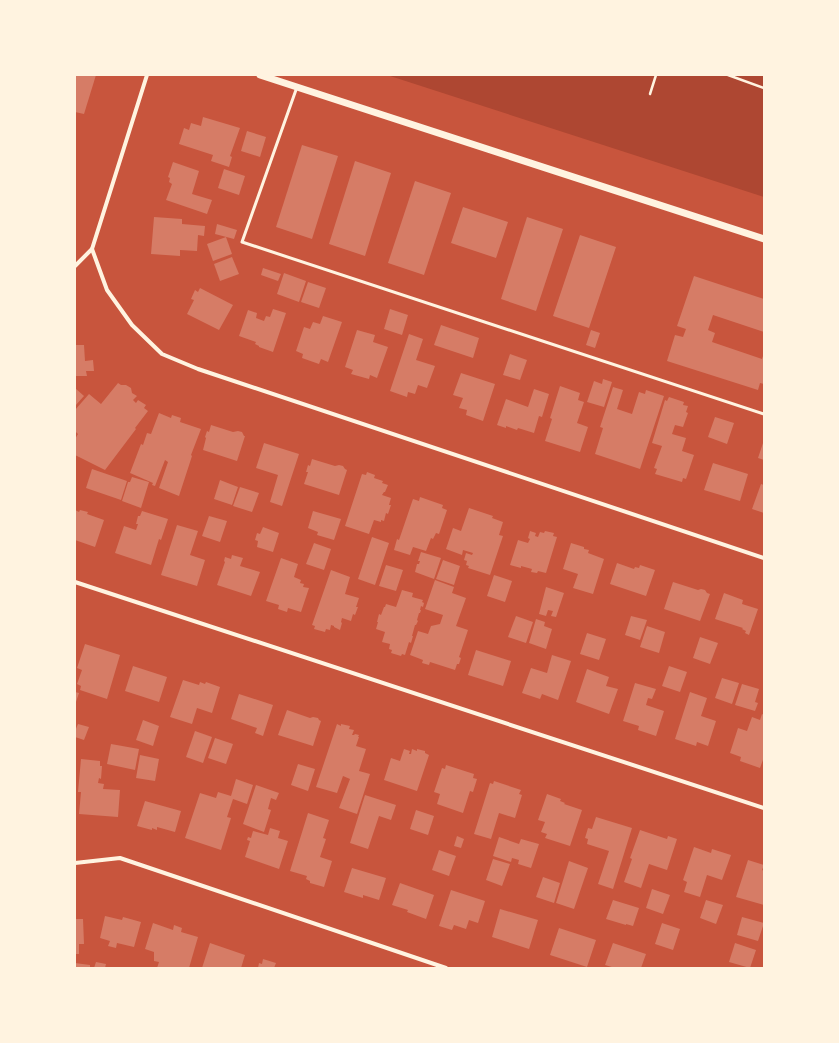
<svg xmlns="http://www.w3.org/2000/svg" width="839" height="1043" viewBox="0 0 839 1043" font-family="'Varela Round',sans-serif">
	<rect width="100%" height="100%" fill="#c8553d"/>
	<path fill="#ae4732" d="M387,75H764V197Z"/>
	<g fill="#d67c66">
		<path d="M75,75H96L84,114L75,112Z"/>
		<path d="M203,117L240,128L230,156L232,157L229,167L211,161L213,155L179,144L184,128L189,130L191,123L201,126Z"/>
		<path d="M247,131L266,137L260,157L241,151Z"/>
		<path d="M302,145L338,156L312,239L276,227Z"/>
		<path d="M355,161L391,173L365,256L329,244Z"/>
		<path d="M173,162L199,171L192,194L212,200L207,214L166,200L172,184L169,182L170,178L168,177Z"/>
		<path d="M224,169L245,176L239,195L218,188Z"/>
		<path d="M415,181L451,193L424,275L388,263Z"/>
		<path d="M463,207L508,222L496,258L451,243Z"/>
		<path d="M154,217L182,219V224L205,226L204,236L198,235L197,251L180,250V256L151,254Z"/>
		<path d="M527,217L563,229L536,311L501,299Z"/>
		<path d="M217,224L237,230L234,239L215,234Z"/>
		<path d="M580,235L616,247L589,328L553,316Z"/>
		<path d="M226,237L232,254L213,261L207,244Z"/>
		<path d="M232,257L239,274L220,281L214,264Z"/>
		<path d="M263,268L281,274L278,281L261,275Z"/>
		<path d="M284,273L306,281L299,302L277,294Z"/>
		<path d="M694,276L764,299V332L713,315L708,330L715,333L712,342L762,359L764,353V384L760,383L758,390L667,361L675,335L683,337L686,329L677,326Z"/>
		<path d="M308,282L326,288L319,308L301,302Z"/>
		<path d="M200,288L233,305L219,330L187,314L194,300L191,299L195,290L198,292Z"/>
		<path d="M273,309L286,313L273,352L259,347V346L255,344L256,342L239,336L248,310L257,313L256,318L264,321L266,316L270,317Z"/>
		<path d="M390,309L408,315L402,335L384,329Z"/>
		<path d="M323,316L342,322L328,362L321,359L319,364L302,358L303,354L296,351L304,327L310,329L313,322L320,324Z"/>
		<path d="M441,325L479,338L473,358L434,345Z"/>
		<path d="M357,330L375,335L373,342L388,347L377,378L370,375L369,379L351,374L353,370L345,367Z"/>
		<path d="M591,330L600,333L595,348L586,345Z"/>
		<path d="M409,334L423,339L416,360L435,366L427,388L418,385L415,394L408,392L407,397L390,391Z"/>
		<path d="M75,345H84L85,361L93,360L94,371H86L87,376H75Z"/>
		<path d="M510,354L527,360L520,380L503,375Z"/>
		<path d="M461,373L495,384L483,421L466,415L467,410L459,408L463,398L453,395Z"/>
		<path d="M603,379L612,382L604,407L587,402L594,381L602,384Z"/>
		<path d="M118,383L121,385H126L131,388L132,393L137,396L133,400L136,403L138,400L146,405L144,408L148,411L135,428L136,429L105,470L75,455V439L78,434L75,431V410L89,394L101,404Z"/>
		<path d="M560,386L580,393L578,400L584,402L577,423L588,427L580,452L545,441L552,419L550,418Z"/>
		<path d="M613,387L623,390L617,409L632,414L639,392L645,394L646,390L664,396L640,469L595,454L603,428L600,427Z"/>
		<path d="M75,388L84,396L75,406Z"/>
		<path d="M534,389L549,394L542,417L539,416L534,433L518,428L517,430L506,426V428L497,425L506,399L528,407Z"/>
		<path d="M669,397L684,402L683,405L688,406L686,412L688,413L683,427L675,425L672,434L686,438L682,451L694,455L686,479L683,478L682,482L655,474L657,469L654,468L662,446L652,443L665,400L667,401Z"/>
		<path d="M159,413L171,418L172,415L181,418L180,422L201,429L191,455L192,456L179,496L159,488L168,462L165,460L155,486L152,485L153,483L130,473L141,444L143,445L147,433L151,434Z"/>
		<path d="M715,417L734,423L727,444L708,437Z"/>
		<path d="M211,425L233,432L238,431L242,432L244,436H245L237,461L203,450L206,438L205,437L207,431L209,432Z"/>
		<path d="M764,440V460L758,458Z"/>
		<path d="M264,443L299,454L282,506L270,502L278,475L256,468Z"/>
		<path d="M312,459L335,466L339,465L343,466L345,469L347,470L339,495L304,484L308,472H306L308,465L310,466Z"/>
		<path d="M713,463L748,474L740,501L704,490Z"/>
		<path d="M92,469L127,481L121,500L86,488Z"/>
		<path d="M367,472L375,475L374,478L383,481L382,483L388,485L385,492H384L382,495L391,498L389,505H391L388,514L386,513L384,521L381,520V522L374,520L369,534L345,526L362,474L366,475Z"/>
		<path d="M132,477L149,482L141,508L122,501L128,482H130Z"/>
		<path d="M220,480L238,487L232,505L214,499Z"/>
		<path d="M761,484L764,485V513L752,509Z"/>
		<path d="M240,487L259,493L252,512L233,506Z"/>
		<path d="M420,497L443,505L442,508L447,510L439,534L436,533L433,539L431,538L426,551L413,547L410,555L394,550L397,539L399,540L413,499L419,501Z"/>
		<path d="M469,508L493,516L492,518L503,522L499,535L503,536L490,575L468,568L469,566L466,565L467,561L464,560L466,553L472,555L473,553L463,550L462,555L446,549L453,528L461,531Z"/>
		<path d="M75,510L79,512L80,510L88,512L87,514L104,520L95,547L75,540Z"/>
		<path d="M142,511L168,519L161,540L159,539L151,565L115,553L124,526L136,530L138,524H136L138,516H140Z"/>
		<path d="M313,511L341,519L334,540L317,535L318,532L308,528Z"/>
		<path d="M209,516L227,521L220,542L202,536Z"/>
		<path d="M177,525L198,531L190,555L205,560L197,586L161,575Z"/>
		<path d="M263,527L279,533L273,552L257,547L258,541L255,540L257,533L260,534Z"/>
		<path d="M530,531L536,533L535,536L538,537L540,532L544,533L545,531L554,533L553,536L557,537L546,573L538,571L537,573L531,572L532,569L521,566V568L510,565L518,540L528,543L530,539L528,538Z"/>
		<path d="M372,537L389,543L375,585L358,579Z"/>
		<path d="M314,543L331,549L324,570L306,564Z"/>
		<path d="M571,543L584,547V549L589,550L588,553L604,559L593,594L573,588L578,574L563,569Z"/>
		<path d="M421,552L441,558L434,579L415,572L417,564H419L420,561H418Z"/>
		<path d="M232,555L243,558L240,566L260,572L251,596L217,585L225,562L224,561L225,557L231,559Z"/>
		<path d="M281,558L298,564L294,577L301,580L300,583L304,584L303,587L309,588L301,612L288,608L287,612L278,609L279,605L266,601Z"/>
		<path d="M443,560L460,566L454,585L436,579Z"/>
		<path d="M617,563L634,569L635,567L639,568L640,565L655,570L646,596L610,584Z"/>
		<path d="M386,565L403,570L396,591L379,586Z"/>
		<path d="M331,570L350,577L345,594L359,598L356,607H358L355,615L353,614L351,621L342,618L341,622L342,623L340,630L334,627V626L331,625L330,630L326,629L325,632L314,629L315,626L312,625Z"/>
		<path d="M494,575L512,581L505,602L487,596Z"/>
		<path d="M435,580L454,587L452,593L466,598L456,626L468,630L459,657L461,658L459,664H457L455,670L430,662L429,665L422,663L423,660L410,655L418,631L428,634L431,626L440,624L443,615L425,609Z"/>
		<path d="M673,582L698,590L701,589L705,590L707,593L710,594L700,621L664,609Z"/>
		<path d="M546,587L564,593L556,617L551,616L553,611L548,610L546,616L539,614Z"/>
		<path d="M402,590L413,593L412,597L423,600L422,602L424,603L423,607L421,606L420,610H421L420,613H419L417,620L418,621L416,625H415L412,636H413L411,643L409,642L405,655L402,654L401,656L391,653L392,650L389,649L390,644L382,642L385,632L376,629L378,622H377L379,614L381,615L384,607H385L386,604L396,607Z"/>
		<path d="M724,593L743,600L742,604L758,609L749,635L745,633L746,631L742,629L743,628L715,619Z"/>
		<path d="M516,616L533,622L526,643L508,637Z"/>
		<path d="M631,616L647,620L640,640L625,635Z"/>
		<path d="M536,619L545,622L544,626L552,629L546,649L529,643Z"/>
		<path d="M647,626L665,632L659,653L640,647Z"/>
		<path d="M587,633L606,639L599,660L580,654Z"/>
		<path d="M700,637L718,643L710,664L693,658Z"/>
		<path d="M85,644L120,655L107,699L80,690L81,686L77,684L82,670L77,668Z"/>
		<path d="M476,650L511,661L503,686L468,675Z"/>
		<path d="M552,655L571,661L558,700L542,694L540,699L522,693L531,668L547,673Z"/>
		<path d="M133,666L167,677L159,702L125,691Z"/>
		<path d="M669,666L687,672L680,692L662,686Z"/>
		<path d="M587,669L609,677L606,686L618,689L609,714L576,702Z"/>
		<path d="M722,678L739,683L732,704L715,698Z"/>
		<path d="M183,680L199,685L200,682L205,684L206,682L220,687L212,713L197,708L192,724L170,717Z"/>
		<path d="M635,683L656,689L652,699L648,698L646,705L664,711L656,736L638,730L639,726L623,721Z"/>
		<path d="M742,684L759,689L755,702L758,703L755,711L735,705Z"/>
		<path d="M75,692L79,693L75,705Z"/>
		<path d="M690,692L707,698L701,716L716,721L708,746L697,742L696,746L675,739Z"/>
		<path d="M239,694L273,705L263,736L255,733L257,728L231,719Z"/>
		<path d="M287,710L310,718L313,717L318,718L319,720L321,721L313,746L278,735Z"/>
		<path d="M762,714L764,715V757L760,768L740,761L741,757L730,753L738,728L747,731L752,717L760,720Z"/>
		<path d="M143,720L159,726L153,746L136,740Z"/>
		<path d="M78,724L89,727L84,740L75,737V731Z"/>
		<path d="M337,724L341,726V724L350,726L349,729L354,730L352,735H354L355,734L359,735L358,737H359L356,746L366,749L359,771L370,774L357,814L339,808L350,779L343,776L337,793L316,787Z"/>
		<path d="M195,731L212,737L203,763L186,757Z"/>
		<path d="M215,738L233,744L226,764L208,758Z"/>
		<path d="M111,744L139,749L135,770L107,764Z"/>
		<path d="M404,749L410,751L409,754H411L412,749L417,751V749L425,751V753L429,755L417,791L384,780L391,758L400,761Z"/>
		<path d="M140,755L159,759L155,781L136,778Z"/>
		<path d="M81,759L100,761V766H102L101,779L99,778L98,783L104,784L103,789L120,790L118,817L79,814L81,792H78Z"/>
		<path d="M298,764L315,769L308,791L291,785Z"/>
		<path d="M446,765L474,774L473,778L477,779L473,792L470,791L463,813L437,804L440,794L434,792L442,768L445,769Z"/>
		<path d="M236,779L253,785L247,804L233,799L227,817L231,818L221,850L185,838L200,793L216,798L218,792L231,796Z"/>
		<path d="M494,781L521,790L519,794L522,795L515,818L499,813L491,839L474,834L490,783L493,784Z"/>
		<path d="M256,785L279,793L276,800L271,798L268,809L271,810L264,832L243,824Z"/>
		<path d="M547,794L561,799L560,801L565,803L564,804L582,810L570,846L545,838L547,834L541,832L545,822L538,820Z"/>
		<path d="M365,795L396,805L391,820L379,816L368,849L350,843Z"/>
		<path d="M145,801L181,811L175,832L157,827V830L152,828V830L137,826Z"/>
		<path d="M416,810L434,816L428,835L410,829Z"/>
		<path d="M308,813L329,820L323,838L326,839L320,857L332,861L324,887L310,883V881L306,879L307,876L290,871Z"/>
		<path d="M596,817L632,828L613,889L598,884L609,851L587,844L588,839L585,838L588,828L592,829Z"/>
		<path d="M270,828L280,831L278,838L288,841L279,869L245,857L250,841L247,840L248,837L251,838L253,831L268,835Z"/>
		<path d="M640,830L667,839L668,836L677,839L667,870L649,864L641,888L624,882L632,859L630,858Z"/>
		<path d="M457,836L464,839L461,848L454,846Z"/>
		<path d="M499,837L519,844L521,839L539,844L531,868L518,864L519,860L512,858L511,862L493,856Z"/>
		<path d="M694,847L711,853L712,849L731,855L722,880L707,875L700,897L684,892L687,882L683,880Z"/>
		<path d="M439,850L456,856L449,876L432,870Z"/>
		<path d="M493,859L510,864L502,886L486,880Z"/>
		<path d="M748,860L764,865L762,870L764,871V905L736,897Z"/>
		<path d="M569,861L588,868L574,909L556,903Z"/>
		<path d="M352,868L386,878L379,900L363,895V898L344,892Z"/>
		<path d="M543,877L560,883L554,903L536,897Z"/>
		<path d="M400,883L434,895L426,919L407,912L408,910L392,905Z"/>
		<path d="M652,889L670,895L663,914L646,908Z"/>
		<path d="M451,890L485,901L478,923L469,920L466,929L454,925L452,930L439,926Z"/>
		<path d="M613,900L639,908L633,926L626,924V925L606,919Z"/>
		<path d="M706,900L723,905L716,924L700,918Z"/>
		<path d="M500,909L538,920L529,949L492,937Z"/>
		<path d="M105,916L122,920L123,917L141,922L134,947L117,943L116,948L108,946L110,941L100,938Z"/>
		<path d="M742,917L764,923L758,941L737,935Z"/>
		<path d="M75,919H83L84,944H79V954H75Z"/>
		<path d="M153,923L173,930L174,925L182,928L181,932L198,937L189,968H157L159,962L154,961V952L145,949Z"/>
		<path d="M662,923L680,929L673,950L655,944Z"/>
		<path d="M559,928L596,940L587,967L550,955Z"/>
		<path d="M210,943L245,955L241,968H202Z"/>
		<path d="M613,943L646,954L641,968H615L605,965Z"/>
		<path d="M735,943L756,950L750,968L729,962Z"/>
		<path d="M263,959L276,963L274,968H258L259,963L262,964Z"/>
		<path d="M96,962L106,964L105,968H94Z"/>
		<path d="M75,963L90,965V968H75Z"/>
	</g>
	<g fill="none" stroke-linecap="round" stroke-linejoin="round">
		<g stroke="#fff3e0" stroke-width="2.5">
			<path d="M728,75L764,88"/>
			<path d="M650,94L656,75"/>
		</g>
		<path stroke="#fff3e0" stroke-width="3" d="M297,87L242,242L764,414"/>
		<g stroke="#fff3e0" stroke-width="4">
			<path d="M92,249L107,290L132,325L162,354L198,369L764,558"/>
			<path d="M75,266L92,249L147,75"/>
			<path d="M75,582L764,808"/>
			<path d="M75,863L120,858L446,968"/>
		</g>
		<path stroke="#fff3e0" stroke-width="7" d="M260,75L764,239"/>
	</g>
	<rect width="839" height="1043" fill="none" stroke="#fff3e0" stroke-width="152"/>
</svg>
